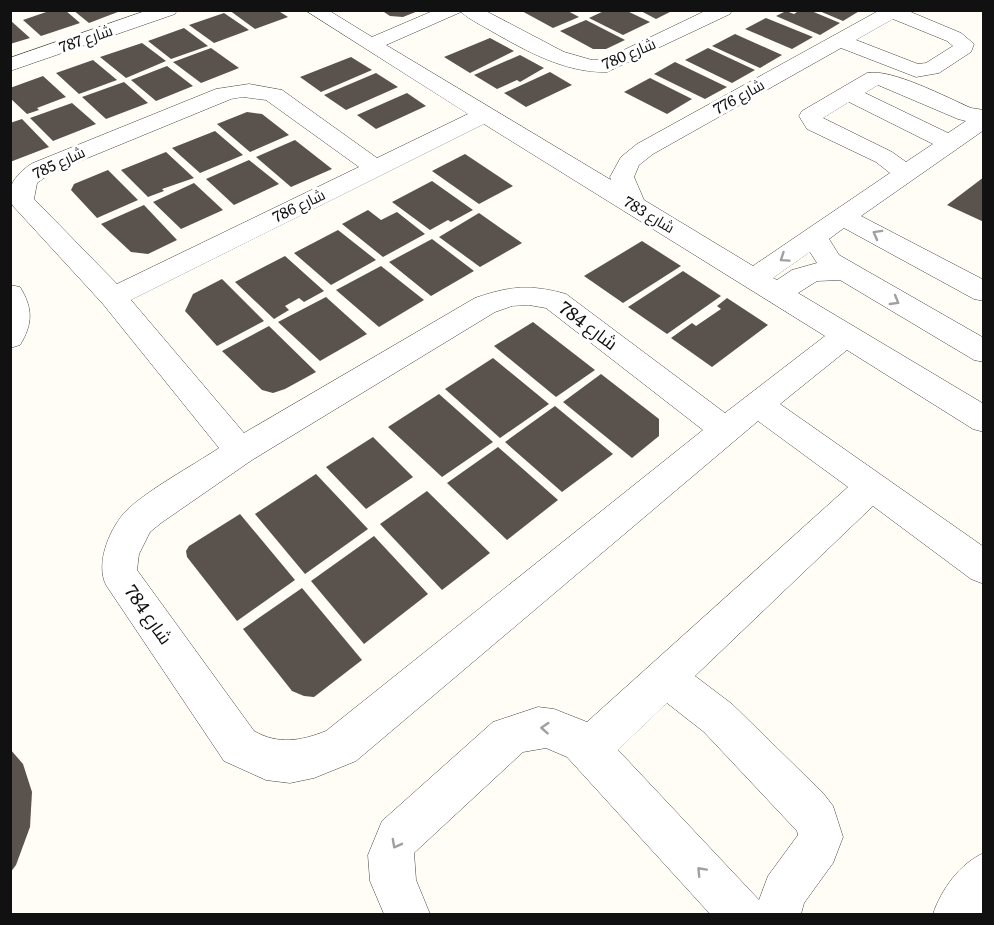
<svg xmlns="http://www.w3.org/2000/svg" width="994" height="925" viewBox="0 0 994 925" font-family="Literata,Cairo,serif">
	<rect width="100%" height="100%" fill="#fffdf5"/>
	<g fill="#5a524d">
		<path d="M52,10H65L80,23L41,36L23,20Z"/>
		<path d="M73,10H123L89,23Z"/>
		<path d="M229,10H277L288,17L255,29Z"/>
		<path d="M381,10H418V11L403,17L390,16Z"/>
		<path d="M520,10H566L579,17L553,28Z"/>
		<path d="M606,10H625L650,22L623,35L589,18Z"/>
		<path d="M639,10H674L656,19Z"/>
		<path d="M800,10H809L840,23L820,35L776,16L786,11L794,14Z"/>
		<path d="M817,10H861L843,21Z"/>
		<path d="M224,13L249,30L214,43L189,25Z"/>
		<path d="M766,18L813,37L792,49L745,29Z"/>
		<path d="M10,20L30,38L10,44Z"/>
		<path d="M586,20L625,40L606,49H593L560,31Z"/>
		<path d="M184,28L208,46L171,59L148,41Z"/>
		<path d="M735,34L782,55L760,68L712,46Z"/>
		<path d="M490,38L514,51L470,73L444,57Z"/>
		<path d="M142,43L166,61L126,78L100,57Z"/>
		<path d="M211,48L239,68L201,83L173,62Z"/>
		<path d="M708,48L755,70L732,83L685,60Z"/>
		<path d="M520,55L544,68L520,82L517,80L497,89L474,75Z"/>
		<path d="M351,57L372,70L321,92L300,77Z"/>
		<path d="M93,60L117,80L79,94L56,73Z"/>
		<path d="M675,62L727,87L705,99L654,74Z"/>
		<path d="M167,66L193,86L156,101L131,80Z"/>
		<path d="M550,72L572,85L526,107L504,93Z"/>
		<path d="M376,73L398,87L346,110L324,95Z"/>
		<path d="M43,76L66,97L37,108L39,110L27,114L10,98V88Z"/>
		<path d="M650,78L692,99L667,114L624,92Z"/>
		<path d="M124,82L148,103L106,119L82,97Z"/>
		<path d="M407,93L426,106L376,129L357,115Z"/>
		<path d="M72,103L96,124L53,141L30,118Z"/>
		<path d="M247,112L262,114L289,135L250,152L217,124Z"/>
		<path d="M22,119L49,147L10,162V123Z"/>
		<path d="M215,131L243,155L200,173L172,148Z"/>
		<path d="M295,140L332,169L291,187L256,157Z"/>
		<path d="M166,152L194,178L162,189L164,191L148,197L121,170Z"/>
		<path d="M465,154L513,186L479,204L432,171Z"/>
		<path d="M249,160L279,184L234,205L206,179Z"/>
		<path d="M108,170L138,200L97,218L71,190L74,184Z"/>
		<path d="M984,177V222L947,205Z"/>
		<path d="M432,181L473,210L451,222L448,220L430,230L392,202Z"/>
		<path d="M194,183L223,210L181,229L153,202Z"/>
		<path d="M144,205L177,240L148,254L131,252L101,224Z"/>
		<path d="M368,210L381,220L397,212L425,234L383,257L342,224Z"/>
		<path d="M479,213L522,243L480,267L439,237Z"/>
		<path d="M338,230L376,260L331,285L294,253Z"/>
		<path d="M432,239L474,271L431,296L389,262Z"/>
		<path d="M642,241L681,266L623,303L584,276Z"/>
		<path d="M285,256L324,291L304,302L299,298L285,306L289,310L274,319L235,282Z"/>
		<path d="M381,266L424,300L379,327L336,290Z"/>
		<path d="M683,271L721,296L667,334L628,307Z"/>
		<path d="M222,279L264,321L217,346L185,311L193,294Z"/>
		<path d="M326,297L367,334L320,361L278,322Z"/>
		<path d="M727,298L768,325L712,367L671,338L692,323L696,326L721,309L717,306Z"/>
		<path d="M533,322L595,370L556,397L494,346Z"/>
		<path d="M269,326L316,372L285,389L273,393L262,390L222,351Z"/>
		<path d="M493,358L549,404L500,438L445,389Z"/>
		<path d="M601,374L659,419V436L632,458L563,402Z"/>
		<path d="M439,394L493,442L442,477L388,427Z"/>
		<path d="M555,406L613,454L562,492L505,442Z"/>
		<path d="M373,437L413,477L366,509L326,467Z"/>
		<path d="M498,447L558,500L507,540L447,483Z"/>
		<path d="M316,474L368,529L305,574L255,514Z"/>
		<path d="M427,491L490,553L442,590L380,524Z"/>
		<path d="M240,514L295,580L237,621L187,557L186,551L189,546Z"/>
		<path d="M374,536L428,594L364,644L311,581Z"/>
		<path d="M302,588L362,660L314,697L304,696L292,691L243,629Z"/>
		<path d="M10,749L23,764L32,792L30,827L16,865L10,873Z"/>
	</g>
	<g fill="none" stroke-linecap="round" stroke-linejoin="round">
		<g stroke="#444" stroke-width="1">
			<g id="minor">
				<path d="M148,10H177L175,14L10,71V58Z"/>
				<path d="M305,10H328L372,37L435,10H484L564,52L592,60H603L707,10H732L730,14L607,72C566,73 528,52 493,32C483,26 470,20 461,12L386,45L611,180L610,177L621,157L637,144L880,10H906L961,33L974,44L971,52L939,73L916,77L841,48L653,154L639,165L634,177L644,200L753,266L890,173L876,162L807,129L799,116L802,111L867,73C891,68 948,98 971,108L984,110V130L861,216L984,280V301L974,299L844,228L829,239L839,255L984,338V362L974,360L840,280L817,281L798,293L984,404V432L973,429L847,350L780,404L984,547V584L971,579L873,506L695,676L732,704L823,793L833,806L843,837L833,863L804,903L801,914H710L567,757L546,748L523,752L414,853L416,880L430,914H384L370,881L368,855L382,821L493,722L538,707L554,709L587,722L848,487L758,421L356,761L314,778L290,783L266,780L224,761L106,585C95,563 110,527 127,510C149,489 192,466 219,448L103,304L13,206C2,189 19,171 33,163L216,89L249,84L282,90L377,158L468,114ZM893,19L947,41L953,46L926,63L918,64L856,40ZM878,85L958,119L966,121L948,133L865,93ZM243,97L266,100L359,167L117,284L34,199L37,183L51,173L231,99ZM849,102L933,144L906,162L892,152L823,118ZM484,124L825,336L725,413L566,294C530,284 510,286 475,298L244,433L131,300ZM810,252L817,263L792,270L777,280L773,278ZM529,305L546,308L703,430L326,731C301,741 278,745 254,731L137,570L139,554L150,532L161,523L252,460L495,312L512,306ZM667,703L704,732L797,831L798,835L768,876L759,900L618,750Z"/>
				<path d="M10,285L20,287C33,308 33,324 20,345L10,348Z"/>
				<path d="M984,853V914H933C941,890 960,863 984,853Z"/>
			</g>
		</g>
		<use href="#minor" fill="#fff" fill-rule="evenodd"/>
	</g>
	<defs><path id="oneway-chevron" d="M-2-3.5L2.5 0L-2 3.5" fill="none" stroke-width="1.6" stroke-linecap="round" stroke-linejoin="round" transform="scale(1.5)"/></defs>
	<g stroke="#a0a0a0">
		<use href="#oneway-chevron" transform="translate(877 234) rotate(-151)"/>
		<use href="#oneway-chevron" transform="translate(784 258) rotate(146)"/>
		<use href="#oneway-chevron" transform="translate(895 301) rotate(30)"/>
		<use href="#oneway-chevron" transform="translate(545 728) rotate(-176)"/>
		<use href="#oneway-chevron" transform="translate(396 844) rotate(118)"/>
		<use href="#oneway-chevron" transform="translate(701 871) rotate(-133)"/>
	</g>
	<g text-anchor="middle" stroke-width="6" stroke-linejoin="round" paint-order="stroke">
		<g font-size="15" fill="#111" stroke="#fff">
			<text transform="translate(86 39) rotate(-19)" y="5">شارع 787</text>
			<text transform="translate(629 54) rotate(-23)" y="5">شارع 780</text>
			<text transform="translate(739 97) rotate(-29)" y="5">شارع 776</text>
			<text transform="translate(59 163) rotate(-25)" y="5">شارع 785</text>
			<text transform="translate(299 206) rotate(-26)" y="5">شارع 786</text>
			<text transform="translate(649 215) rotate(31)" y="5">شارع 783</text>
		</g>
		<g font-size="18" fill="#111" stroke="#fff">
			<text transform="translate(588 326) rotate(37)" y="6">شارع 784</text>
			<text transform="translate(148 615) rotate(55)" y="6">شارع 784</text>
		</g>
	</g>
	<rect width="994" height="925" fill="none" stroke="#111111" stroke-width="24"/>
</svg>
